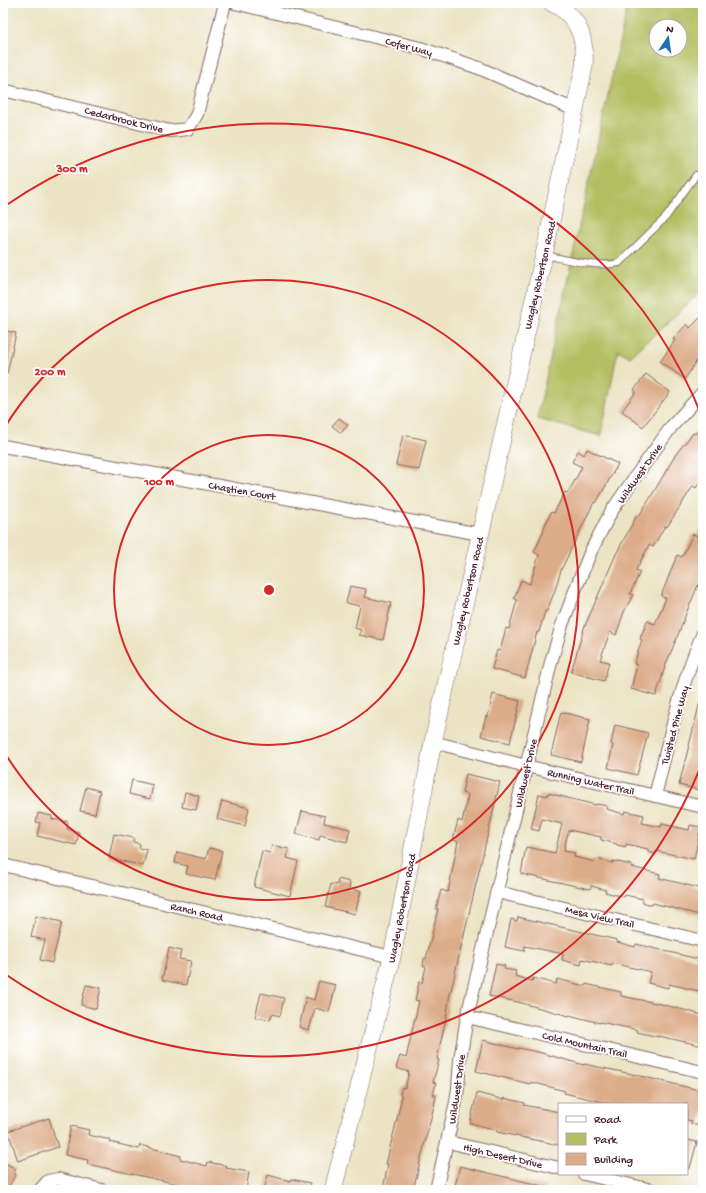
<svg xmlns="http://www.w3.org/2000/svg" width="706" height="1193" viewBox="0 0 706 1193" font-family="'Gochi Hand',sans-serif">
	<rect width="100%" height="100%" fill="#fff"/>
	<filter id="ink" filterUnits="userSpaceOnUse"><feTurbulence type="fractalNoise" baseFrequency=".025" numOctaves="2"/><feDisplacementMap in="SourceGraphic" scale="8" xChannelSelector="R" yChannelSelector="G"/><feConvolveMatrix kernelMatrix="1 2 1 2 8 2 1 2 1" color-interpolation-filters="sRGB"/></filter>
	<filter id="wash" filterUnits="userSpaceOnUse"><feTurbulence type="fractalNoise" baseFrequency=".012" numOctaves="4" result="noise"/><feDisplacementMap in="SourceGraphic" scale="16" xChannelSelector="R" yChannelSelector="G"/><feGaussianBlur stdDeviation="0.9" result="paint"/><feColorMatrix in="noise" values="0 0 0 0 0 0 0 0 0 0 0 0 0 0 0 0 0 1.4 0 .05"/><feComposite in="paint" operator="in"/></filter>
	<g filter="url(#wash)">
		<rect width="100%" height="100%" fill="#ebe3c3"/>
		<path fill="#b2be60" stroke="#7e6e46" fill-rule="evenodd" d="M628,3H703V290L630,357L618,350L601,436L537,419ZM656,26H680V50H656Z"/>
		<g id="blocks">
			<g fill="#dcab87">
				<path d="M703,315V357L698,362L697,360L685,379L660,362L675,340L673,339L687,324L690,328Z"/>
				<path d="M3,330L16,333L7,374H3Z"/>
				<path d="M646,374L670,392L643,427L622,411L636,392L634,390Z"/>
				<path d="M339,418L348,425L341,433L332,426Z"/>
				<path d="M703,424V476L696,488L693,486L667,527L665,526L653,547L649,545L636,570L640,572L630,594L633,595L624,612L616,635L610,632L600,660L609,662L604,681L571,672L584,628L616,554L637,515L639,516L652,495L676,454L693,433L695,434Z"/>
				<path d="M403,435L426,440L419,470L396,465Z"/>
				<path d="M587,449L618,464L596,503L594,502L561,570L554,593L547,611H545L539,632H537L525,678L492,669L497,650L500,651L506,628L509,629L517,600L514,598L521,580L530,584L539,555L534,552L544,531L543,530L551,512L554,513L565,492L568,493L582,467L572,462L578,451L584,455Z"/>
				<path d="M703,526V579L700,586L698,585L687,611L680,630L666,664L656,696L631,689L637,665L634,664L642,640L640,639L647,621L655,624L666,598L661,596L677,555L682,557L693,534L697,536Z"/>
				<path d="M350,586L366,589L365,597L391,603L383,640L359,635L361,630L355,628L360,606L346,603Z"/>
				<path d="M493,694L520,701L510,743L481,736L486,716L488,717Z"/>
				<path d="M700,702H703V791L679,785Z"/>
				<path d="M561,712L590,719L581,762L551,755Z"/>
				<path d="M615,725L648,733L637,775L608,768L613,745L611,744Z"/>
				<path d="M466,774L500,782L449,999L447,1013L437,1059L439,1060L433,1082L436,1083L433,1095H436L434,1106L413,1190H389L383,1189L388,1164H386L397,1119L402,1096L400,1095L402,1087L405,1088L409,1072L396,1068L400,1056L406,1058L419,1001L415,1000L419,982L422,983L426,967L423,966L424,958L426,959L438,909H436L441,890L448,892L458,841L453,840L458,820L462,822L468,795L462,793Z"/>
				<path d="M132,780L153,785L150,799L129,794Z"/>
				<path d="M86,787L100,791L95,814L80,811Z"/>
				<path d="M185,792L199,796L196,810L182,807Z"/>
				<path d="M548,793L596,805L597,804L607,806L606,809L624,814L625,811L644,815L642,823L661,827L662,824L689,830L690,825L701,827L694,859L656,851L655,854L648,852V849L626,844V847L617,845V844L601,840V837L569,830L564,847L565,848L564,851L575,853L574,857L595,862L596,859L613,863V861L632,865L631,867L660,874L659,878L703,889V916L653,903L652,905L642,902L643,899L625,895L624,897L605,892L606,890L591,886L590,889L521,874L526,847L555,853L562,824L542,819L539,831L531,829L539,794L547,796Z"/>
				<path d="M222,801L249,808L245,826L217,819Z"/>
				<path d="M302,811L325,816L324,823L350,829L347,842L320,835L319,840L296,834Z"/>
				<path d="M38,813L52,816V819L68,822L67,829L79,832L76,845L37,836L40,823L36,822Z"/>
				<path d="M114,834L134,838L133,842L140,844L139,848L147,850L143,866L109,858Z"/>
				<path d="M272,845L289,849L287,858L298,861L290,896L254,887L262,851L270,853Z"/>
				<path d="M209,848L222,851L215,880L186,874L188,866L175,863L177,852L206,859Z"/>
				<path d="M338,879L350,882L349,889L361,891L355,914L325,907L331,884L337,885Z"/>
				<path d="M36,916L62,922L52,963L40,960L45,940L31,937Z"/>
				<path d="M518,917L617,940V942L635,947L636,944L698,959L697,962L703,963V972L699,991L669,984L668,988L648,983L651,972L612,963V966L582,959L581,965L562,960L563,954L525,946L524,951L505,947L511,919L517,921Z"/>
				<path d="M169,948L181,951L179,959L191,961L186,985L162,980Z"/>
				<path d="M496,964L505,966L504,969L516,971L515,976L532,981L533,978L556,984L557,979L585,986L586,984L621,992V996L661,1004L703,1015V1046L659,1036V1037L637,1032L638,1030L600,1022V1023L569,1015V1016L518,1002L489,996Z"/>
				<path d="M319,981L336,985L329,1012L315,1008L309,1030L299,1027L306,997L314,1000Z"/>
				<path d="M86,985L101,988L96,1009L81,1005Z"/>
				<path d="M261,993L284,998L280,1016L272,1014L270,1020L255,1017Z"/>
				<path d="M483,1040L518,1049V1048L538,1052L584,1065V1064L632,1074L703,1091V1111L700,1126L691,1124L692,1121L687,1120V1104H611L564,1093L565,1091L531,1082L530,1084L476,1071Z"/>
				<path d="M477,1093L504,1100V1098L525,1103L524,1105L559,1112V1145L497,1132V1130L470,1123Z"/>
				<path d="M49,1118L58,1147L18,1161L8,1131Z"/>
				<path d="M71,1126L89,1130L88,1135L111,1140L110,1142L139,1149L140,1145L181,1156L180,1159L207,1166L208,1162L227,1166L226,1168L249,1172L246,1190H205L87,1164L88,1160L65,1155Z"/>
				<path d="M688,1140L697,1142L690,1168H687V1146Z"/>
				<path d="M3,1162L16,1169L13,1173L16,1174L7,1190H3Z"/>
				<path d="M460,1166L547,1187L546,1190H454Z"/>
				<path d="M268,1175L290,1181L291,1179L310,1183L308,1190H264Z"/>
			</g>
		</g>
	</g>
	<g filter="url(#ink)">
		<use href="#blocks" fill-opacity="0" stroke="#826460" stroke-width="1"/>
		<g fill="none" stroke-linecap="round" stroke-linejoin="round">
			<g stroke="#826460" stroke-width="8">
				<path id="lane" d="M545,255C569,260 595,268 619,263L666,217L696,175"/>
			</g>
			<g stroke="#826460" stroke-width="14">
				<g id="street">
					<path d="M235,3L420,48L479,68L575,110"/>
					<path d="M3,90L170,131L188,129L197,114L225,3"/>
					<path d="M3,446L480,534"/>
					<path d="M433,742L526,766L703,807"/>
					<path d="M655,796C669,741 680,685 703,633"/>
					<path d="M3,865L392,957"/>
					<path d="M497,892L703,941"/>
					<path d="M467,1017L703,1072"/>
					<path d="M448,1142L559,1168"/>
					<path d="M584,1174L652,1190"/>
					<path d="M40,1190L48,1181L58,1179L102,1190"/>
					<path d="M436,1190L456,1102L458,1088L460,1060L467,1017L551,662L562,625L576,588L591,551L611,512L635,477L672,426L703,392"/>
				</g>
			</g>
			<g stroke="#826460" stroke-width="18">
				<path id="secondary" d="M333,1190L392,957L433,742L544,255L584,67C586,40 579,15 552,3"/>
			</g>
			<use href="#lane" stroke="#fff" stroke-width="6"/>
			<use href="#street" stroke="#fff" stroke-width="12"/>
			<use href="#secondary" stroke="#fff" stroke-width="17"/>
		</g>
	</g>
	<g fill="none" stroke="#d62828" stroke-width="2">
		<circle cx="269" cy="590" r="155"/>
		<path d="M3 430A310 310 0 1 1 3 750"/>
		<path d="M703 761A466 466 0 0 1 5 974M5 206A466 466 0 0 1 703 419"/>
	</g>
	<g text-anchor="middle" stroke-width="3.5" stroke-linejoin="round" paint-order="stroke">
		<g font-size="11" fill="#4a1f2b" stroke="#fff">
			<text transform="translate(409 46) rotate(15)" y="4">Cofer Way</text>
			<text transform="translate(124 119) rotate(14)" y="4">Cedarbrook Drive</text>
			<text transform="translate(539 275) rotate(-77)" y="4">Wagley Robertson Road</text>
			<text transform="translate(639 473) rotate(-55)" y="4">Wildwest Drive</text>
			<text transform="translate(242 490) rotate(10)" y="4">Chastien Court</text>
			<text transform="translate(467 591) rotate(-77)" y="4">Wagley Robertson Road</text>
			<text transform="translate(674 725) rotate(-75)" y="4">Twisted Pine Way</text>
			<text transform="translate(525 773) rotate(-77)" y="4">Wildwest Drive</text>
			<text transform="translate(591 781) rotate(13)" y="4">Running Water Trail</text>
			<text transform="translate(401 908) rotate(-79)" y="4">Wagley Robertson Road</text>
			<text transform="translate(197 911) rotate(13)" y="4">Ranch Road</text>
			<text transform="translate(600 916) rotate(13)" y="4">Mesa View Trail</text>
			<text transform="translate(585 1044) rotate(13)" y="4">Cold Mountain Trail</text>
			<text transform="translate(456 1089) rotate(-82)" y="4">Wildwest Drive</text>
			<text transform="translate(503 1155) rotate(13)" y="4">High Desert Drive</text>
		</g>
	</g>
	<circle cx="269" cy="590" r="6" fill="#d62828" stroke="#fff" stroke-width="2"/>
	<g font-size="12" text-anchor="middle" font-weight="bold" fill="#d62828" stroke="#fff" stroke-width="3.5" stroke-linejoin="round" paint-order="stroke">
		<text x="72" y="172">300 m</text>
		<text x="50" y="375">200 m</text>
		<text x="159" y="485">100 m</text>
	</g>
	<rect width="706" height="1193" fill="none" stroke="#fff" stroke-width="16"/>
	<rect x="558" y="1103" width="130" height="72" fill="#ffffff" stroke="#b7a5aa"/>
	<rect x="566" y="1116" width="20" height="6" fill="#ffffff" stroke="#b7a5aa"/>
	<text x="594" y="1123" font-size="12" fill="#4a1f2b">Road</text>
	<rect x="566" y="1133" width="20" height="12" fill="#b2be60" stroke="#b7a5aa"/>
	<text x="594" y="1143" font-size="12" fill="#4a1f2b">Park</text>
	<rect x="566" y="1153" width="20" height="12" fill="#dcab87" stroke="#b7a5aa"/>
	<text x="594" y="1163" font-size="12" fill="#4a1f2b">Building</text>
	<g transform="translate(668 38) rotate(13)"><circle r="19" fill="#ffffff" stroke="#b7a5aa"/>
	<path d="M0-3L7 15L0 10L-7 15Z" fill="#1f6fb2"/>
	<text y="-6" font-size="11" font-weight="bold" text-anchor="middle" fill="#4a1f2b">N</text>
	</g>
</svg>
